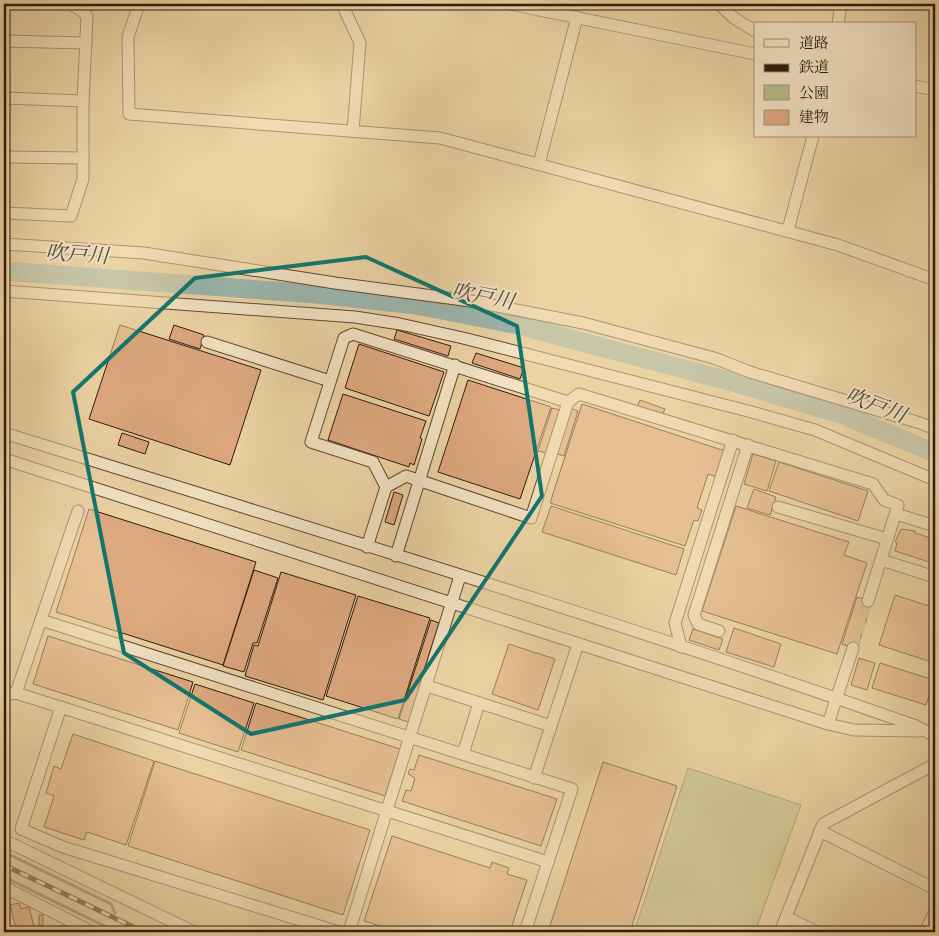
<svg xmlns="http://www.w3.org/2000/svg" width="939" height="936" viewBox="0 0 939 936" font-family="Alegreya,'Noto Serif JP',serif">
	<rect width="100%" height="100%" fill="#ecd3a4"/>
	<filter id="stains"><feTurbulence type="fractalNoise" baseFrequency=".004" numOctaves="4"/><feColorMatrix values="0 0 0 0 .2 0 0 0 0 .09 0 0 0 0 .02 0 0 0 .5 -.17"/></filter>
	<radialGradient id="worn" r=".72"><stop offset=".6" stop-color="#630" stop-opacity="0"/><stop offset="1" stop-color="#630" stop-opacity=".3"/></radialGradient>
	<path fill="#b3be8a" stroke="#706c4c" d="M688,768L801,805L755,932H634Z"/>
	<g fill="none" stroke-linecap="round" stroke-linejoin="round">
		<g stroke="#6f786e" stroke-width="3">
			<path d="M4,852L111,904L115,913"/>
			<path d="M4,877L117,932"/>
		</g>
		<path stroke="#9bb6af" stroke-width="19" d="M4,271L316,294L416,305L514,324L729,381L843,415L935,453"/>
	</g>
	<g fill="#dea87f" stroke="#2d1b0d">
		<path d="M120,325L261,370L230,465L89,419Z"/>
		<path d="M174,325L204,335L200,349L169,339Z"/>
		<path d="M397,330L451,346L448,356L394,339Z"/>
		<path d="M359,344L444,372L429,416L345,388Z"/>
		<path d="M476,353L524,368L520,379L472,363Z"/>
		<path d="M468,380L551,407L520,499L438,472Z"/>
		<path d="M343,394L426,421L420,438L422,439L414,465L410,463L409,467L328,440Z"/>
		<path d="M640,400L665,409L662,416L637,408Z"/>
		<path d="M582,404L725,451L717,477L708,474L697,508L702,510L698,521L694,520L685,546L550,503Z"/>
		<path d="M552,408L564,411L550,454L538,451Z"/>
		<path d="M569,408L578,411L564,456L555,453Z"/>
		<path d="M122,433L149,442L145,454L118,445Z"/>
		<path d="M753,454L776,461L767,491L744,484Z"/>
		<path d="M779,462L868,491L858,521L769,491Z"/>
		<path d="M754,489L776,497L770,515L747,508Z"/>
		<path d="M394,492L403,495L394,525L385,522Z"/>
		<path d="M551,506L684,549L676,575L542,532Z"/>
		<path d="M736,506L849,542L844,555L867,563L837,654L702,611Z"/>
		<path d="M89,509L256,562L223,665L56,612Z"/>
		<path d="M901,529L915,531V533L931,538L932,536L935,537V564L895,551L897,543L895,542Z"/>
		<path d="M254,570L278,578L257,643H253L244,672L223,666Z"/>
		<path d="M281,572L356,595L323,700L245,676L254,645L258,646Z"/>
		<path d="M895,595L935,608V663L879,645Z"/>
		<path d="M358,596L430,618L398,719L326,696Z"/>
		<path d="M857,597L872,602L857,649L842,644Z"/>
		<path d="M431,620L439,623L418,689L421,690L411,723L399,719Z"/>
		<path d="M734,628L781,644L774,667L726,652Z"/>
		<path d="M693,629L723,639L719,650L689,640Z"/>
		<path d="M48,636L193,682L178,730L33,684Z"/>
		<path d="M509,644L555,659L538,710L492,694Z"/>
		<path d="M859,658L875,663L867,690L851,685Z"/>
		<path d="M880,663L934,680L926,705L872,688Z"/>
		<path d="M195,684L254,703L238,752L179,733Z"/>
		<path d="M256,703L400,749L385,796L241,750Z"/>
		<path d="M73,734L154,761L126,845L87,832L84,840L44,827L54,796L46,793L54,766L61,769Z"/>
		<path d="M419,755L557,799L541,846L402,801L406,790L411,791L415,778L408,774L410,769L414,770Z"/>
		<path d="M155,761L370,830L343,915L128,846Z"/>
		<path d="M603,762L677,786L630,932H548Z"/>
		<path d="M392,836L490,868L492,862L509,868L507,874L527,880L510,932H400L364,921Z"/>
		<path d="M19,903L21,909L29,907L34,927L32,928L33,932H17L10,905Z"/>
		<rect x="39" y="915" width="4" height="10"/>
		<path d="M67,926L68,932H39V927Z"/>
	</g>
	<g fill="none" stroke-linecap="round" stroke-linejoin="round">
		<path stroke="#c6ae86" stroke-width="11" stroke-dasharray="11 5.5" stroke-linecap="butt" d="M853,648L868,601"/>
		<g stroke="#5d4933" stroke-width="13">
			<g id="minor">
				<path d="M139,4L128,37L129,114L440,138L838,245L935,280"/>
				<path d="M342,4L360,43L353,131"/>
				<path d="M510,4L755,54"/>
				<path d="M719,4L734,18L755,31"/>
				<path d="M838,24L841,4"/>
				<path d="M4,41L86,43"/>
				<path d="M915,86L935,90"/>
				<path d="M4,98L83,101"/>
				<path d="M4,157L83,158"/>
				<path d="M539,164L577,17"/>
				<path d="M4,213L71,216L83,179V101L87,16L82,11L70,4"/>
				<path d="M788,230L813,136"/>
				<path d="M4,244L144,253L335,283L471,301L583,323L714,358L750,372L920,423L935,429"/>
				<path d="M4,291L355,317L400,324L463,338L748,411L815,430L935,480"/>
				<path d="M207,342L330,381"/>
				<path d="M568,402L531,518L406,476L386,487L373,462L311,442L344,338L353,334L568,402L579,394L873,484L884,500L898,505L868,601"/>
				<path d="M4,433C309,528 615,620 916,726L935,736"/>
				<path d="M4,459L828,724L854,730L920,731"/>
				<path d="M778,507L887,539"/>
				<path d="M896,514L935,526"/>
				<path d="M367,547L386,487"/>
				<path d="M396,556L455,365"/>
				<path d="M881,560L935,577"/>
				<path d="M41,620L572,789L525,932"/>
				<path d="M719,631L698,624L694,615L748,445"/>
				<path d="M681,647L675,623L733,440"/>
				<path d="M427,686L551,726"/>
				<path d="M16,693L78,511"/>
				<path d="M4,695L16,693L548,862"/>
				<path d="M61,707L21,829L63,847L339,932"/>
				<path d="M828,724L853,648"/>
				<path d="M463,754L479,703"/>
				<path d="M534,778L578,644"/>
				<path d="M820,831L935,889"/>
				<path d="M4,840L194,932"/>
				<path d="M4,887L92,932"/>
				<path d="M786,917L817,932"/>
				<path d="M349,932L460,576"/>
				<path d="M780,932L823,824L935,764"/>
				<path d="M925,932L935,912"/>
			</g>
		</g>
		<use href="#minor" stroke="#f3e2c4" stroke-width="11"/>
		<g stroke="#2d1b0d" stroke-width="5">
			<path id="rail" d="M4,865L144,932"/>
		</g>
		<use href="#rail" stroke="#f3e2c4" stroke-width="3" stroke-dasharray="9" stroke-linecap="butt"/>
	</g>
	<path d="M0 0H939V936H0ZM366,257L517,326L542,496L405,700L251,734L124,653L73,392L195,278Z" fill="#ecd3a4" fill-opacity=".55" fill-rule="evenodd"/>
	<path fill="none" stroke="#0f766e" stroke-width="4" stroke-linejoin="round" d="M366,257L517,326L542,496L405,700L251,734L124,653L73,392L195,278Z"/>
	<g text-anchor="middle" stroke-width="4" stroke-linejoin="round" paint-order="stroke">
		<g font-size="21" font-style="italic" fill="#4e4a3e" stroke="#f3e2c4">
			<text transform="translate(77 254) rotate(4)" y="7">吹戸川</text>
			<text transform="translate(483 296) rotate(11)" y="7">吹戸川</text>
			<text transform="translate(876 405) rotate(21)" y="7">吹戸川</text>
		</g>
	</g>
	<rect width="939" height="936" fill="none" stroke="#ecd3a4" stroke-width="20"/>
	<rect x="5" y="5" width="929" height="926" fill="none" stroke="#2d1b0d" stroke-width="2.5"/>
	<rect x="10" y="10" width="919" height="916" fill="none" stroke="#2d1b0d"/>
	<rect x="754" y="22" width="162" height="115" fill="#f3e2c4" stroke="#a4927b"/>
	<rect x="764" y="39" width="25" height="8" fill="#f3e2c4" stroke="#a4927b"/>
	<text x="799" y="48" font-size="15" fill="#2d1b0d">道路</text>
	<rect x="764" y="64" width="25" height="8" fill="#2d1b0d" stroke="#a4927b"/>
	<text x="799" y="72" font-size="15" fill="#2d1b0d">鉄道</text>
	<rect x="764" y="85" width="25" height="15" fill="#b3be8a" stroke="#a4927b"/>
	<text x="799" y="98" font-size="15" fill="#2d1b0d">公園</text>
	<rect x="764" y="110" width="25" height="15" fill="#dea87f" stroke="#a4927b"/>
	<text x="799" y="122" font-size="15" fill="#2d1b0d">建物</text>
	<rect width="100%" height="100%" filter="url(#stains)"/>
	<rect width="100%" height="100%" fill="url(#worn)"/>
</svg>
